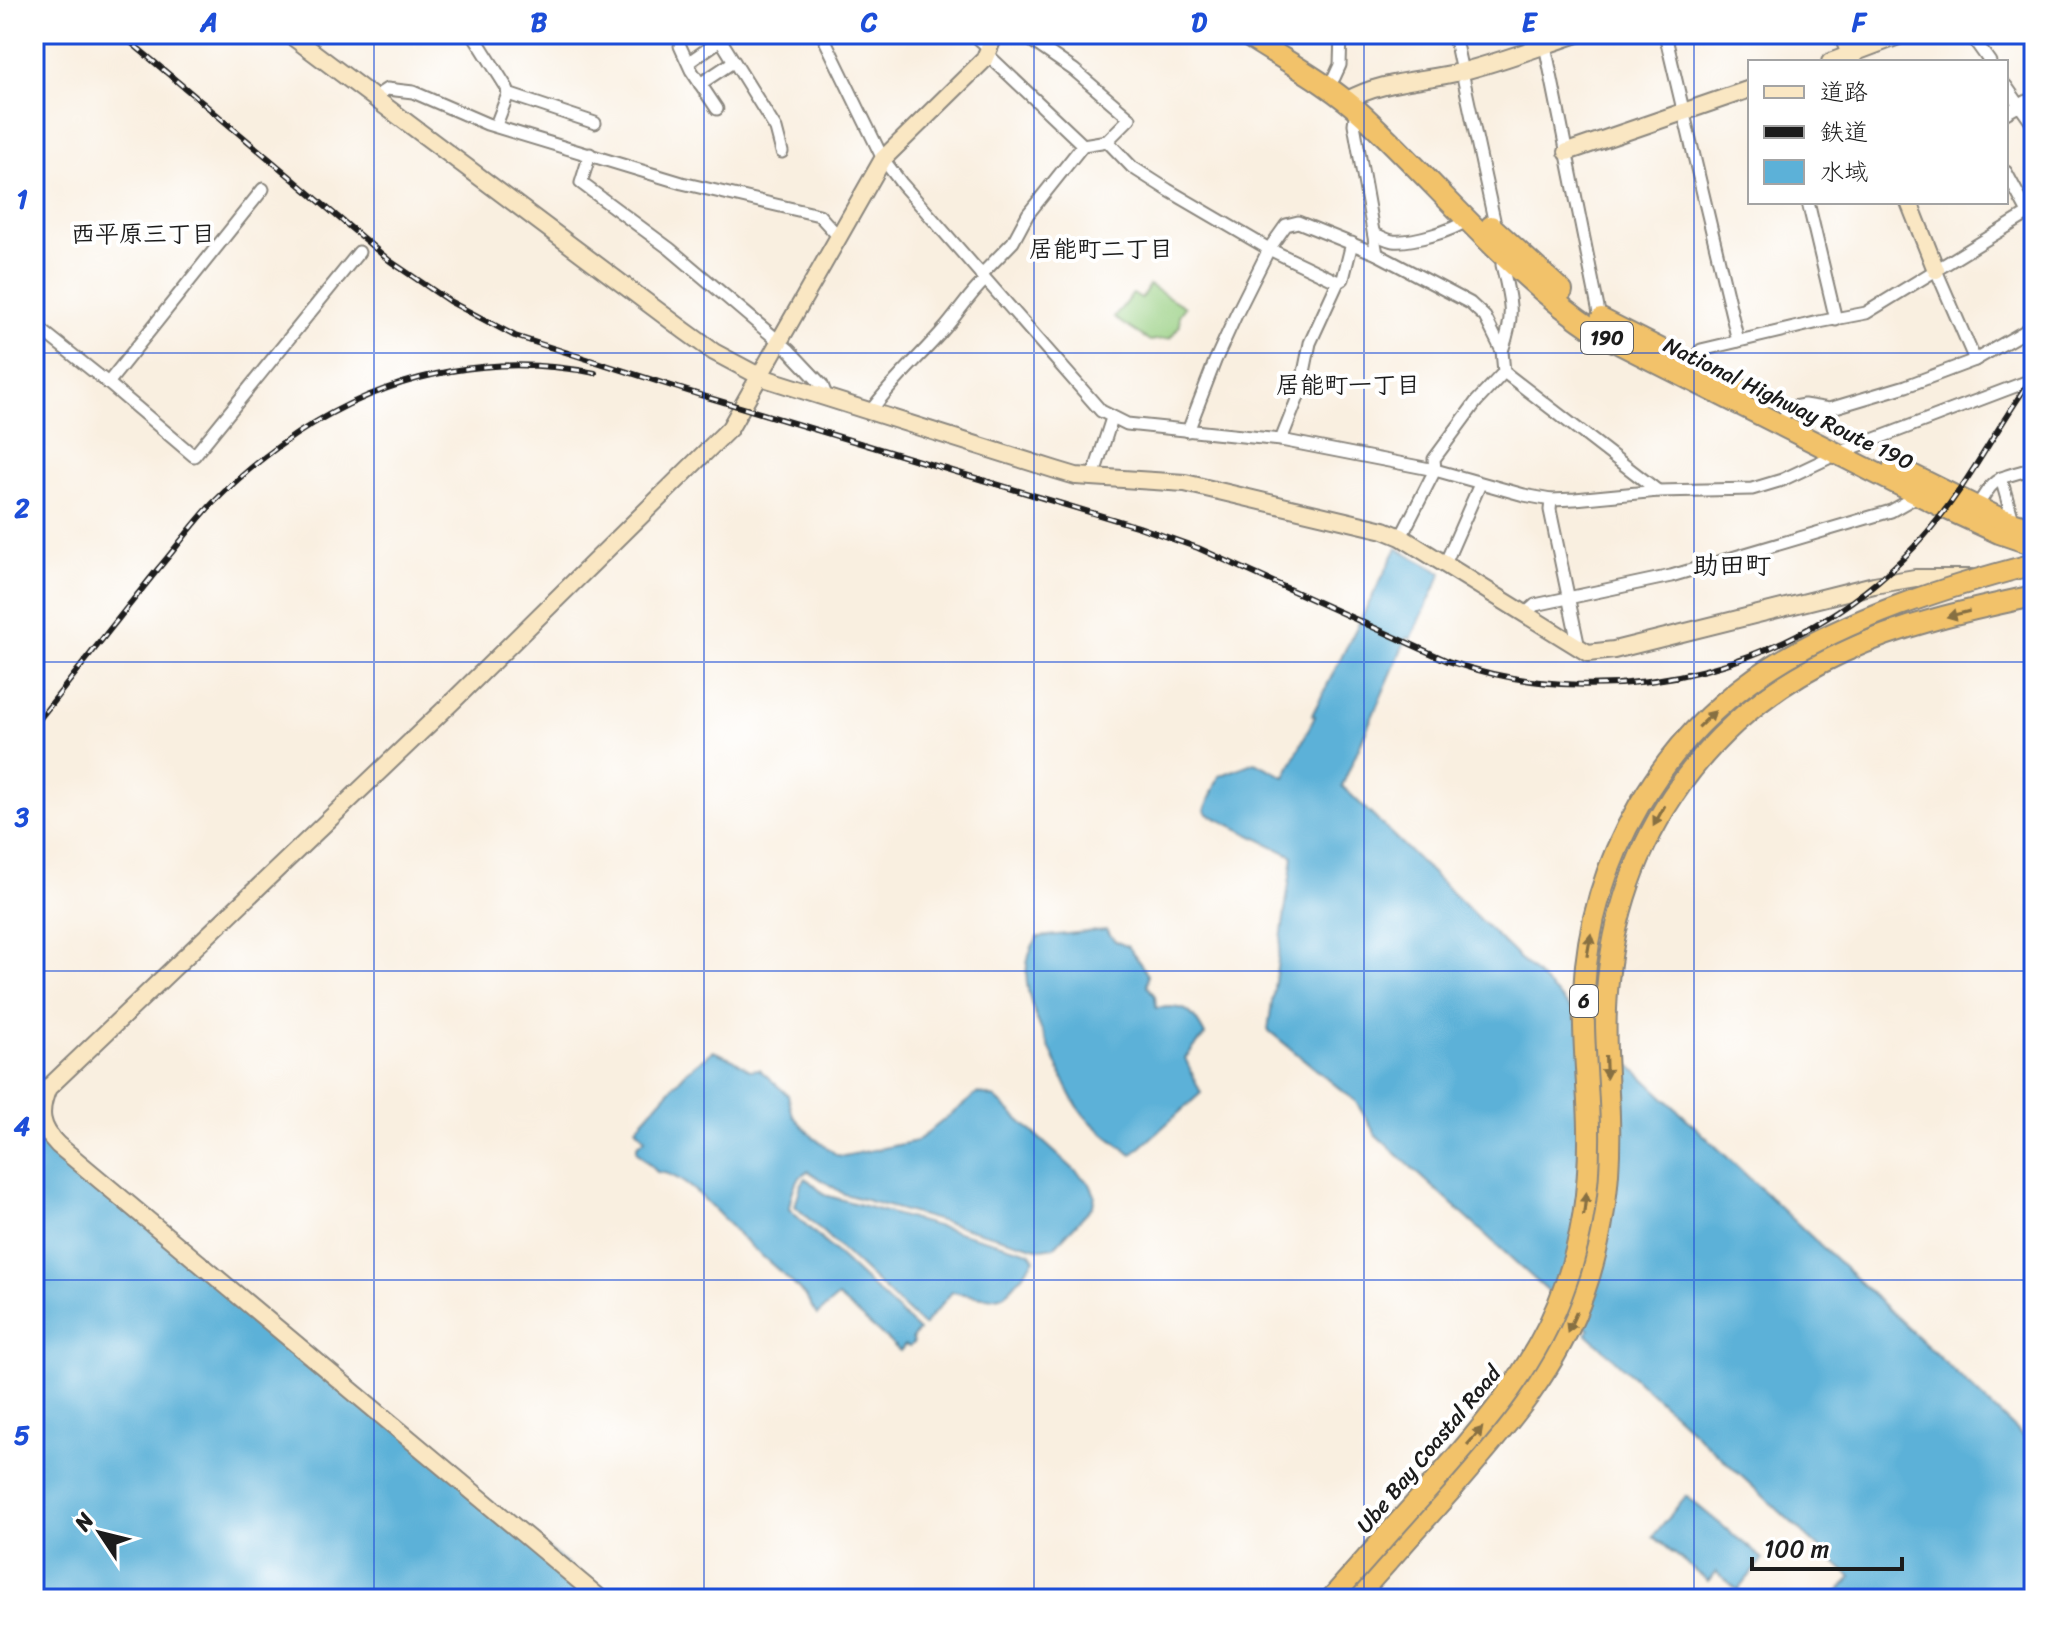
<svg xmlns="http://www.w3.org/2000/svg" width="2068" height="1633" viewBox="0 0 2068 1633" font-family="Sriracha,'Klee One',sans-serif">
	<rect width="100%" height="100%" fill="#fff"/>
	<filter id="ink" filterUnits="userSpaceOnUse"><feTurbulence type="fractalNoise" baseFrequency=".0125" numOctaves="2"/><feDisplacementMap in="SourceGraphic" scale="16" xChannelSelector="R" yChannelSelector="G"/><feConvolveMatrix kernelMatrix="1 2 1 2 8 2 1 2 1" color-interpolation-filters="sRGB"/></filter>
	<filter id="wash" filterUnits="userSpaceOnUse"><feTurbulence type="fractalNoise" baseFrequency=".006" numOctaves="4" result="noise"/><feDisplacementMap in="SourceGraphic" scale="32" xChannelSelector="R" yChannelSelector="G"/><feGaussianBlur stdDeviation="1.8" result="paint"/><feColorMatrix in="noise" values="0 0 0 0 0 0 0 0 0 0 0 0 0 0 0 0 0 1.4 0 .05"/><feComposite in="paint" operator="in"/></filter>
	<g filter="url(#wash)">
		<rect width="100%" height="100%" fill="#f9efe0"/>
		<path fill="#97cf81" stroke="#5a764e" stroke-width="2" d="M1149,285L1185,307L1179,315L1180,325L1170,338L1150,341L1114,318L1130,297L1133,294L1141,299Z"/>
		<g fill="#5cb1d8" stroke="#3c667a" stroke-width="2">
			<path d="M1397,548L1442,573L1411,639L1407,637L1342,786L1616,1052L2034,1447V1599H1832L1851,1577L1586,1333L1589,1329L1376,1135L1356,1102L1268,1030L1293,856L1208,814L1205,810L1219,776L1255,762L1285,777L1315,716L1312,715Z"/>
			<path d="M1106,930L1115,941L1129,947L1148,975L1147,986L1155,996L1156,1008C1185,1005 1191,1008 1205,1035L1185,1058L1201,1093L1132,1155C1117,1143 1097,1130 1084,1115C1071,1099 1063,1079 1055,1060C1039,1024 1010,974 1038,937Z"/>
			<path d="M713,1051L733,1059L750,1070L759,1069L788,1095L793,1116L813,1137L837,1155L844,1156L917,1141L978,1093L995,1098L1090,1184L1095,1195L1093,1206L1054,1247L1041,1249L844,1194L808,1171C794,1179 791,1194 789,1209L919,1331L912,1338L914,1342L909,1347L905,1345L900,1351L838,1297L817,1315C812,1308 809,1300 803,1294C785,1274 763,1258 744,1240C723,1220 687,1173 657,1172L637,1152V1146L645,1139L636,1128L685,1073Z"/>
			<path d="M34,1133L610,1599H34Z"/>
			<path d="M806,1178L825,1195L1030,1252L1035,1259C999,1304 1007,1301 952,1292L923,1326L795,1206L801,1185Z"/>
			<path d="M1686,1496L1763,1559L1738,1590L1716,1572L1708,1581L1653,1536Z"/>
		</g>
	</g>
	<g filter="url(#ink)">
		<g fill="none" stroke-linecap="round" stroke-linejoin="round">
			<g stroke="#8a867e" stroke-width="15">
				<g id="street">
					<path d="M473,34L507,88L508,94L496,125"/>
					<path d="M630,34L631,36"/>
					<path d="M717,34L776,129L782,152"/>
					<path d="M822,34L883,159L902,184L1101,411L1127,424L1281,440L1435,470L1524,495L1551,500L1575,499L1658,491L1752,489L1782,480L1839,453L2034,379"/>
					<path d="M973,34L990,49"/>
					<path d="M1450,34L1456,44L1496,229"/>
					<path d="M1665,34L1738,341"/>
					<path d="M1970,34L1990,62"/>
					<path d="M1545,45L1600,318"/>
					<path d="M680,46L691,70L717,109"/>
					<path d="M987,54L1083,145"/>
					<path d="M689,62L729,34"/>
					<path d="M1334,78L1340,65L1341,34"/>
					<path d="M700,84L733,62"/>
					<path d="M2006,86L2034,126"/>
					<path d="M508,94L595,123"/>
					<path d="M375,97L387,89L413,92L487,124L682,183L819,215L838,236"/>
					<path d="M1356,109L1354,124L1377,254"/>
					<path d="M2006,113L2034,97"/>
					<path d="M1107,141L1132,167L1168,190L1269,249L1338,282"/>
					<path d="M590,154L581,183L670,249L789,350L822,385L827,398"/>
					<path d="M2006,172L2028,213"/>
					<path d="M1808,202L1836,320"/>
					<path d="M1375,234C1380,236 1387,240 1393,241C1411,243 1453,231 1467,220"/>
					<path d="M1936,270L1975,360"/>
					<path d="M981,275L1013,242L1028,214L1083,145L1107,141L1130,118L1074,70L1022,34"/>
					<path d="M34,324L108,383L194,456L359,252"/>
					<path d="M1502,351C1515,314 1511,303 1502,265L1504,258"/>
					<path d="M1688,366L1701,350L1819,322L1866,313L2034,210"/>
					<path d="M108,383L263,189"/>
					<path d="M870,412C892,381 921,356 945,328C959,312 969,295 985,280"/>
					<path d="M1786,413L1793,407L1804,405L1829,409L1906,386L1975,360L2034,326"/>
					<path d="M1188,431L1215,361L1236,315L1269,249L1286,225L1298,222L1377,254L1470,303L1485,317L1502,351L1504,372L1658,491"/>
					<path d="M1281,440L1300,392L1310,343L1338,282L1343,279L1352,243"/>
					<path d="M1093,477L1112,418"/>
					<path d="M2001,478L2014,524"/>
					<path d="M1551,500L1550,510L1579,648"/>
					<path d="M1977,508C1993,475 2002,478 2034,468"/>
					<path d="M1401,537L1435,470L1434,459L1476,402L1504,372"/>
					<path d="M1445,564L1480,484"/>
					<path d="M1525,614L1535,605L1671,576L1891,511L1921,494"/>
				</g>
			</g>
			<g stroke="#8a867e" stroke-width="20">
				<g id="secondary">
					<path d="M289,34L685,331L714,352L761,377L1056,470L1076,476L1185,483L1384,530L1401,537L1588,653L1614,650L1874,585L1915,578H1972"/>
					<path d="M1842,34L1853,62"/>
					<path d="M1830,62L1904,34"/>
					<path d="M1346,101C1380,81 1422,81 1460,72C1500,62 1539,47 1578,34"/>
					<path d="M1567,152L1750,89"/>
					<path d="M1909,202L1936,270"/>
					<path d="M601,1599L58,1145C40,1127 38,1112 48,1088L451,703L730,428L883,159L984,60L995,34"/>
				</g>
			</g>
			<g stroke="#8a867e" stroke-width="24">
				<g id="highway">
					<path d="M1244,34C1284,60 1330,84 1365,117C1443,190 1509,274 1598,333L1947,509L1999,533L2034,545"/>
					<path d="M1491,226L1562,291"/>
					<path d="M1601,319L1743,391"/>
					<path d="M1894,466L1997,517L2034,529"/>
					<path d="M1354,1599C1387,1563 1419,1526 1451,1490C1504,1429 1557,1370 1584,1292C1604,1235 1611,1176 1609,1116C1608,1080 1604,1045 1606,1009C1612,851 1698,719 1843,652C1903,624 1969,610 2034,596"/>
				</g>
			</g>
			<use href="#street" stroke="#fff" stroke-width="11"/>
			<use href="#secondary" stroke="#fae7c3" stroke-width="16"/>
			<use href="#highway" stroke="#f2c26a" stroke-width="20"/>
			<g stroke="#1c1c1c" stroke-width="6">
				<g id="rail">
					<path d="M121,34L390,261L449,301L515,336L700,395L1139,527L1198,548L1448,661C1615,719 1808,669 1925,535C1968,486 1996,428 2034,375"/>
					<path d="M34,726C75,674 116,621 158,569C176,548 193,524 212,504C316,399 447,344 595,373"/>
				</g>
			</g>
			<use href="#rail" stroke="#fff" stroke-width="3" stroke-dasharray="9" stroke-linecap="butt"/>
			<g stroke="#8a867e" stroke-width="24" stroke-linecap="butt">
				<path id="highway-bridge" d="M1331,1599C1364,1561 1397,1524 1431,1486C1486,1424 1539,1363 1566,1283C1584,1233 1590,1180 1589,1127C1588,1082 1582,1036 1584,991C1590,859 1662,736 1773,666C1851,617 1945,587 2034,564"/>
			</g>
			<use href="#highway-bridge" stroke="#f2c26a" stroke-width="20"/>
		</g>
		<defs><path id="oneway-solid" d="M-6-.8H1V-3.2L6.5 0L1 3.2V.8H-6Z" transform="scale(2)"/></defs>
		<g fill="#876f43">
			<use href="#oneway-solid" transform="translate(1958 614) rotate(166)"/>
			<use href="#oneway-solid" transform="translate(1707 719) rotate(-44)"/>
			<use href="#oneway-solid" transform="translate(1659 816) rotate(119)"/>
			<use href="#oneway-solid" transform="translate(1589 945) rotate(-80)"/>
			<use href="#oneway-solid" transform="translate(1606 1067) rotate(88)"/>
			<use href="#oneway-solid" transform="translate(1585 1204) rotate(-83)"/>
			<use href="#oneway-solid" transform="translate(1572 1322) rotate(114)"/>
			<use href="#oneway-solid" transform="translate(1475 1436) rotate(-49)"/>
		</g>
	</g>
	<path fill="none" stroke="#1d4ed8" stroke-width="2" stroke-opacity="0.55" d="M374,34V1599M704,34V1599M1034,34V1599M1364,34V1599M1694,34V1599M34,353H2034M34,662H2034M34,971H2034M34,1280H2034"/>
	<g text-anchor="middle" stroke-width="8" stroke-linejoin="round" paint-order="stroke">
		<g fill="#fff" stroke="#606060" stroke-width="2">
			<rect x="1581" y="322" width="52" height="32" rx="6"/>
			<rect x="1570" y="985" width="28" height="32" rx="6"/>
		</g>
		<g font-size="20" font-weight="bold" fill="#1c1c1c">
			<text x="1607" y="345">190</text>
			<text x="1584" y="1008">6</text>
		</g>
		<g font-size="22" fill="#1c1c1c" stroke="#fff">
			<text transform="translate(1789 403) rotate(26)" y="8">National Highway Route 190</text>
			<text transform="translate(1428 1449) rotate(-50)" y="8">Ube Bay Coastal Road</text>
		</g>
		<g font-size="24" font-weight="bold" fill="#1c1c1c" stroke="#fff">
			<text x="143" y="242">西平原三丁目</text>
			<text x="1101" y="257">居能町二丁目</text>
			<text x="1348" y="393">居能町一丁目</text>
		</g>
		<g font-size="26" font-weight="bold" fill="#1c1c1c" stroke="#fff">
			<text x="1732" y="574">助田町</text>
		</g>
	</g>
	<rect width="2068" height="1633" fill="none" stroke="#fff" stroke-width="88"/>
	<rect x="1748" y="60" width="260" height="144" fill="#ffffff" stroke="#a4a4a4" stroke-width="2"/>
	<rect x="1764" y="86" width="40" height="12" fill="#fae7c3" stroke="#a4a4a4" stroke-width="2"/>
	<text x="1820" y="100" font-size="24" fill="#1c1c1c">道路</text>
	<rect x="1764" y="126" width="40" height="12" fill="#1c1c1c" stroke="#a4a4a4" stroke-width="2"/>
	<text x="1820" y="140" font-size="24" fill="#1c1c1c">鉄道</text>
	<rect x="1764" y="160" width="40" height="24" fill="#5cb1d8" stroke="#a4a4a4" stroke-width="2"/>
	<text x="1820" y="180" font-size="24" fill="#1c1c1c">水域</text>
	<g transform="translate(100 1533) rotate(305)" stroke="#ffffff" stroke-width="6" paint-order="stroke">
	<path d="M0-6L14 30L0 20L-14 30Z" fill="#1c1c1c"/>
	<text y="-12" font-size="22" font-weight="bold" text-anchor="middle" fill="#1c1c1c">N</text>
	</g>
	<path d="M1752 1557v12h150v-12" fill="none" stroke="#1c1c1c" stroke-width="4"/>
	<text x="1764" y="1557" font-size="24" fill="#1c1c1c" stroke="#ffffff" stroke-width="6" paint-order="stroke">100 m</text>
	<rect x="44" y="44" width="1980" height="1545" fill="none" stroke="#1d4ed8" stroke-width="3"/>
	<g font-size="26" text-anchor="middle" font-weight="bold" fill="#1d4ed8">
		<text x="209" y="31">A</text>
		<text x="539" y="31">B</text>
		<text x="869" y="31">C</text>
		<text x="1199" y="31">D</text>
		<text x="1529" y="31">E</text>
		<text x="1859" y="31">F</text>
		<text x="22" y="208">1</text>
		<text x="22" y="517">2</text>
		<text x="22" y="826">3</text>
		<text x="22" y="1135">4</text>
		<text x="22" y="1444">5</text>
	</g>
</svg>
